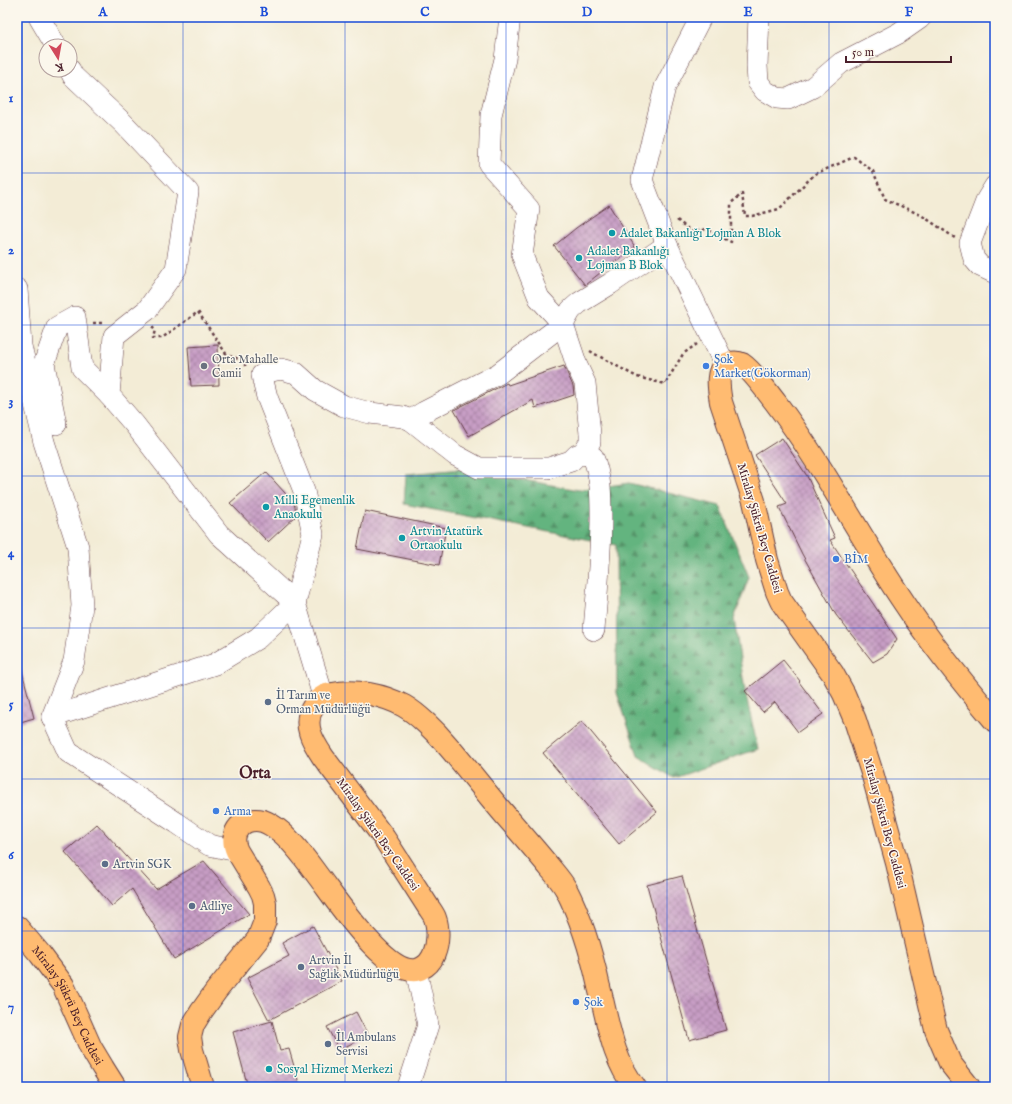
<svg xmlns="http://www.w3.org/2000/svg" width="1012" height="1104" viewBox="0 0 1012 1104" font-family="'IM FELL English',serif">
	<defs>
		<pattern id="forest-firs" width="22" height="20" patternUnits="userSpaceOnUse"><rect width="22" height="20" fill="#64b47f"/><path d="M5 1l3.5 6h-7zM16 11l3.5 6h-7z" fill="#549268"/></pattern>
		<pattern id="building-cross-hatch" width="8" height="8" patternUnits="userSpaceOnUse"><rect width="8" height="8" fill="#c79ec5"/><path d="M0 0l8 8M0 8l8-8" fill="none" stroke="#a480a0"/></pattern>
	</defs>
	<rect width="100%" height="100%" fill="#fbf7ec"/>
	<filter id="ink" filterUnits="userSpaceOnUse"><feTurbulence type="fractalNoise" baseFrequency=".025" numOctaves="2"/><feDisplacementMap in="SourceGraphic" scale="8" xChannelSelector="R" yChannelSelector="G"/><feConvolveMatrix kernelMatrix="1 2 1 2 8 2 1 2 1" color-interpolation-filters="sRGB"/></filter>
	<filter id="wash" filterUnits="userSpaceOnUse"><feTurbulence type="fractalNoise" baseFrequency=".012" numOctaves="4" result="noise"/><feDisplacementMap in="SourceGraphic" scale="16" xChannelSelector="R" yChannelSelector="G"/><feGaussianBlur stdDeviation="0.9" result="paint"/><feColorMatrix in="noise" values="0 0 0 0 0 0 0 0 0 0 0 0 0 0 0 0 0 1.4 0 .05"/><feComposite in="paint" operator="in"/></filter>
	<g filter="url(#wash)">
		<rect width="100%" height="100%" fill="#f3ecd6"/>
		<path fill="url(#forest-firs)" stroke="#576a55" d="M463,469L579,490L629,483L720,506L749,577L734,619L745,691L758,749L674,778L638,756L617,693L616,545L404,504L406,474Z"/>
		<g id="blocks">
			<g fill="url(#building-cross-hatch)">
				<path d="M609,205L635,247L617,262L616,260L585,285L554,246L576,228Z"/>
				<path d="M218,345L219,385L191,386L188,347Z"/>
				<path d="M564,366L573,386L574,395L535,408L533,400L469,436L454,410L507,383L508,385Z"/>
				<path d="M782,438L807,476L835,538L830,540L897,639L887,654L873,662L836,615L802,554L779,507L787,504L755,455Z"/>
				<path d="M266,472L294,503L297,515L268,542L230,503Z"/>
				<path d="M365,511L446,528L439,565L357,549Z"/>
				<path d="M783,660L800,681L799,682L823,714L798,732L775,702L763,712L745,691Z"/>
				<path d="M21,667L34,718L17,723V668Z"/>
				<path d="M582,721L657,812L619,844L543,753Z"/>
				<path d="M97,824L156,889L204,861L249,914L174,959L132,889L112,906L65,852Z"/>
				<path d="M682,876L726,1030L689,1040L647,885Z"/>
				<path d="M313,926L342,981L269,1020L247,978L289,956L282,943Z"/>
				<path d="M356,1012L368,1035L339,1050L327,1027Z"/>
				<path d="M272,1021L280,1051L289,1049L300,1087H248L233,1032Z"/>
			</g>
		</g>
	</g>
	<g filter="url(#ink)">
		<use href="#blocks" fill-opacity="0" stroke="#633e45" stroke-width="1"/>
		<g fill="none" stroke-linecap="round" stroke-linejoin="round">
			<g stroke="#633e45" stroke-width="22">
				<g id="minor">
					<path d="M40,17V19L56,46"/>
					<path d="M701,17L665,87L642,180L667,245L725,365"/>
					<path d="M759,17L757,66L758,82L765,91L777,98L788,99L813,87L841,63L899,33L919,19L921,17"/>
					<path d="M995,186L987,199L970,243L974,259L980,266L995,273"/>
					<path d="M17,289L21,346L44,442L78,547L82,606L74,661L52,717L68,752L177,823L209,845L237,851"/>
					<path d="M411,420L424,412L498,374L563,324L539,298L522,255L529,209L489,164L491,115L505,59L510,17"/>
					<path d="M56,424L44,364L57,327L75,317L82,368L109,395"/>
					<path d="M582,454L590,442V434L585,383L577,366L563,324L571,310L579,303L610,284L667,245"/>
					<path d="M323,696L295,603L313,534L304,491L267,397L264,385L262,375L267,372L281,369L296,373L315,390L344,406L370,413L403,417L411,420L455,455L479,468H549L571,461L577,455L585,454L593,457C601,476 601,497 601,517C601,555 597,593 594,630"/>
					<path d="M52,717L215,664L258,638L295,603L219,534L135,425L109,395L114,336L147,310L176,269L188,192L123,123L73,76L70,70"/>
					<path d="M408,1087L428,1025L416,970"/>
				</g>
			</g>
			<g stroke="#633e45" stroke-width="24">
				<g id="major">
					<path id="s1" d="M17,927L40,954L63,985L91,1048L103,1068L115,1087"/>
					<path d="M203,1087L192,1050L190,1037L193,1025L201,1012L216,991L258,939L265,921V903L263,895L259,887L237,851C228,832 243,816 263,821C269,823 276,828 281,832C296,845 307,861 318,876C335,898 389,981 420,969C427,966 431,962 434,954C438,944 439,929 435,918C434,915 431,911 429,908L384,838L323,757C313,742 302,724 313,707C315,703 320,698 324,696C326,695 330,694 333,694C355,689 384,695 404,706C418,714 436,732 447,745C469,770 489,797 512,823C525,838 538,853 551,869C556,875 562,882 566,889C581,918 592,955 599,987C608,1021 612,1059 635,1087"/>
					<path d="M969,1087L950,1063L936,1030L897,863L873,776L855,720L844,694L833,674L781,601L777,592L767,560L754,501L721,402C719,390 714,367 730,363C735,362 738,362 742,364C753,371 767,392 776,403C824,466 860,538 905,604C932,645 963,683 995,721"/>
				</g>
			</g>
			<g stroke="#633e45" stroke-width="2.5" stroke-dasharray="3 3" stroke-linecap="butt">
				<path d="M677,220L692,232L706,229L731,242V203L742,194L745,216H752L779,209L815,174L854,157L873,171L885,199L921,215L955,238"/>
				<path d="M93,323H104"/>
				<path d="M152,327L155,330L153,338H162L198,312L227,355L244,361L246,369"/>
				<path d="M590,351L595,354L637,377L665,384L683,354L697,344"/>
			</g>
			<use href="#minor" stroke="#fff" stroke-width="21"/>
			<use href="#major" stroke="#ffbb71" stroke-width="22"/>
		</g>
	</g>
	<path fill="none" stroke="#1d4ed8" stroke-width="1" stroke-opacity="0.55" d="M183,17V1087M345,17V1087M506,17V1087M667,17V1087M829,17V1087M17,173H995M17,325H995M17,476H995M17,628H995M17,779H995M17,931H995"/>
	<g fill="#0f9aa8" stroke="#fbf7ec" stroke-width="1.5">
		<circle cx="612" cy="233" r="4"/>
		<circle cx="579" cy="258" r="4"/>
		<circle cx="266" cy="507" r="4"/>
		<circle cx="402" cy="538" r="4"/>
		<circle cx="269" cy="1069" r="4"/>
	</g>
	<circle fill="#6b7280" stroke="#fbf7ec" stroke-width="1.5" cx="204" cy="366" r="4"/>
	<g fill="#3f7fe0" stroke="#fbf7ec" stroke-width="1.5">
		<circle cx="706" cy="366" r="4"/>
		<circle cx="836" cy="559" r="4"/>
		<circle cx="216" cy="811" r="4"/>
		<circle cx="576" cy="1002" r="4"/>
	</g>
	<g fill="#5c6f8a" stroke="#fbf7ec" stroke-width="1.5">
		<circle cx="268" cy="702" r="4"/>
		<circle cx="105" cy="864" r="4"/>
		<circle cx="192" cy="906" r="4"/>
		<circle cx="301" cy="967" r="4"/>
		<circle cx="328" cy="1044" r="4"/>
	</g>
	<g text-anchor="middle" stroke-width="3" stroke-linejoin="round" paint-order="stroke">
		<g font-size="12" fill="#0d838f" stroke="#fbf7ec" text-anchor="start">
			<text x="620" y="237">Adalet Bakanlığı Lojman A Blok</text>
			<text x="587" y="255">Adalet Bakanlığı<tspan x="587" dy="14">Lojman B Blok</tspan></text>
			<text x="274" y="504">Milli Egemenlik<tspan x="274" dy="14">Anaokulu</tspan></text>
			<text x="410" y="535">Artvin Atatürk<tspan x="410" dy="14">Ortaokulu</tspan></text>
			<text x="277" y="1073">Sosyal Hizmet Merkezi</text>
		</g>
		<g font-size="12" fill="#5b616d" stroke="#fbf7ec" text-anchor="start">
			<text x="212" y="363">Orta Mahalle<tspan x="212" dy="14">Camii</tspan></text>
		</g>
		<g font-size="12" fill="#366cbe" stroke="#fbf7ec" text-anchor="start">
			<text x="714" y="363">Şok<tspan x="714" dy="14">Market(Gökorman)</tspan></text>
			<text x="844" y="563">BİM</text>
			<text x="224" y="815">Arma</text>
			<text x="584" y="1006">Şok</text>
		</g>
		<g font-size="12" fill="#4a1f2b" stroke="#fbf7ec">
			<text transform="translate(760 528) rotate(74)" y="4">Miralay Şükrü Bey Caddesi</text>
			<text transform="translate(885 823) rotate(75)" y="4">Miralay Şükrü Bey Caddesi</text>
			<text transform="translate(378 834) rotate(55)" y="4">Miralay Şükrü Bey Caddesi</text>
			<text dy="4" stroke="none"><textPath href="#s1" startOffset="94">Miralay Şükrü Bey Caddesi</textPath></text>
		</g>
		<g font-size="12" fill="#4e5e75" stroke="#fbf7ec" text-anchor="start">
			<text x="276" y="699">İl Tarım ve<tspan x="276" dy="14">Orman Müdürlüğü</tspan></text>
			<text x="113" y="868">Artvin SGK</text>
			<text x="200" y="910">Adliye</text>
			<text x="309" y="964">Artvin İl<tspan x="309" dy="14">Sağlık Müdürlüğü</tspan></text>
			<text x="336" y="1041">İl Ambulans<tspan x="336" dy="14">Servisi</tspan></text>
		</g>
		<g font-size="16" font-weight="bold" fill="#4a1f2b" stroke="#fbf7ec">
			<text x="255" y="778">Orta</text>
		</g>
	</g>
	<rect width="1012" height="1104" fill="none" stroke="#fbf7ec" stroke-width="44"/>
	<g transform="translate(58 58) rotate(169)"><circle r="19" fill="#fbf7ec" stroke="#b4a19f"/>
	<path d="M0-3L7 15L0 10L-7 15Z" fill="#d1495b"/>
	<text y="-6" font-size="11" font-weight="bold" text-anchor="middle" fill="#4a1f2b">K</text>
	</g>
	<path d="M846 56v6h105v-6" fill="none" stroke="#4a1f2b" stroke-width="2"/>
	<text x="852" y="56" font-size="12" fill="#4a1f2b" stroke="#fbf7ec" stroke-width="3" paint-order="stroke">50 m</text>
	<rect x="22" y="22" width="968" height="1060" fill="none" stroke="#1d4ed8" stroke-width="1.5"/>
	<g font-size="13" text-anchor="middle" font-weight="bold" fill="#1d4ed8">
		<text x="103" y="16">A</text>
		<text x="264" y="16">B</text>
		<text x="425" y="16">C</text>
		<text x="587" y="16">D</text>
		<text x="748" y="16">E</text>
		<text x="909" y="16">F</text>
		<text x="11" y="102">1</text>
		<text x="11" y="254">2</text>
		<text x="11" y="405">3</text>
		<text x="11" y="557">4</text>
		<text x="11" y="708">5</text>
		<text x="11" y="859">6</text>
		<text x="11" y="1011">7</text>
	</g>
</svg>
